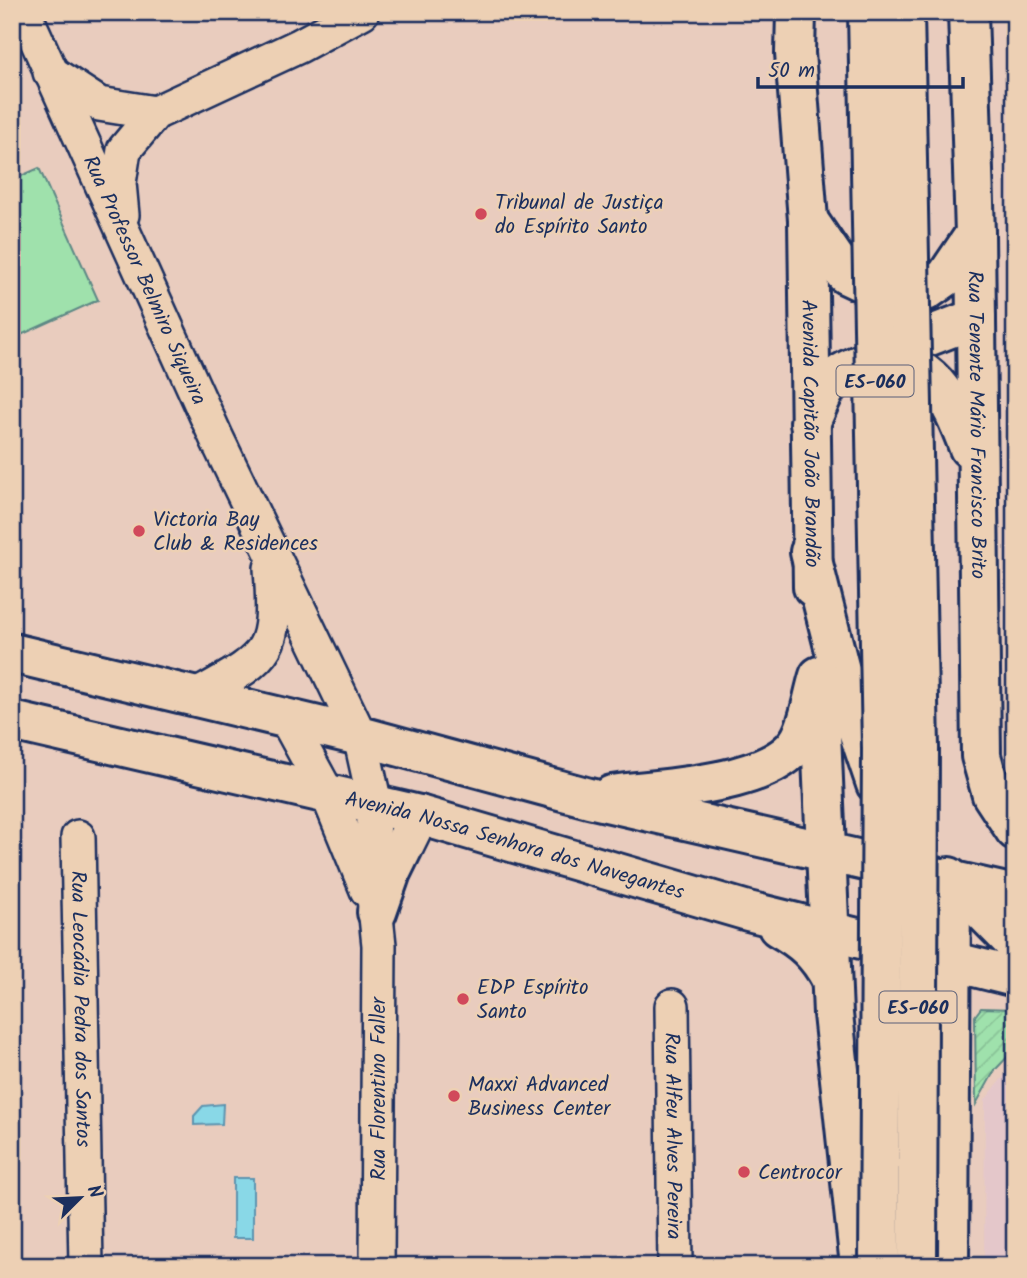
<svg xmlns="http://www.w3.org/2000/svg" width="1027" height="1278" viewBox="0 0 1027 1278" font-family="Kalam,sans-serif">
	<defs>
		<pattern id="garden-furrows" width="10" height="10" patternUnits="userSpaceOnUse" patternTransform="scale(1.75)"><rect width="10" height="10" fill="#9fe1ac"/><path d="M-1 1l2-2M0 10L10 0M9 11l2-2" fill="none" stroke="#88c196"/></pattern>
	</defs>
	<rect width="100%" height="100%" fill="#e9ccbe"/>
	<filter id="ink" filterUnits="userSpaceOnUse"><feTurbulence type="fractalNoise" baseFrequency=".0143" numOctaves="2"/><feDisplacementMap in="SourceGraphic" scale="14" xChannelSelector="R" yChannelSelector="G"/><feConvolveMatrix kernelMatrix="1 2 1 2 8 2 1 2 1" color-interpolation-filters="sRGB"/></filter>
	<g filter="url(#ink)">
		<path fill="#e4c7ca" d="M1015,1062V1266H984L985,1100Z"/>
		<path fill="#9fe1ac" stroke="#5d8885" stroke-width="2" d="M39,168L98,300L12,339V180Z"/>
		<path fill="url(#garden-furrows)" stroke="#5d8885" stroke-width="2" d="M981,1008L1015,1009V1049L995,1070L976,1104L975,1016Z"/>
		<g fill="#89d8e7" stroke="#5d94b0" stroke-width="2">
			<path d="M223,1104L222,1124L194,1125V1116L203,1106Z"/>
			<rect x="233" y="1178" width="20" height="60"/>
		</g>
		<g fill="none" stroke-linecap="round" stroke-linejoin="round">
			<g stroke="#1b2f5e" stroke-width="38">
				<g id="minor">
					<path id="s1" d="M24,12L217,439L360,736L375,804L371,869L379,945L377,1266"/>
					<path d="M50,72L99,104L155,113"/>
					<path d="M122,215L119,183L124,150L155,113L299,46L362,12"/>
					<path d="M195,697C270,655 277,655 271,568"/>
					<path d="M287,720L328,795L367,890"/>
					<path id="s2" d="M78,837L86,1266"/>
					<path id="s3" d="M672,1006L675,1266"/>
				</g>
			</g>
			<g stroke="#1b2f5e" stroke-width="44">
				<g id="tertiary">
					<path id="s4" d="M796,12L795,53L808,220L813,587"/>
					<path id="s5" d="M968,12L975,234L981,756L992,795L1015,830"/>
					<path d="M808,220L845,274L881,291H926L946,277L975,234"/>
					<path d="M880,355L976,318"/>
					<path d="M810,423C816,411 821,395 829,384C838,374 858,363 871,362C931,354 951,400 969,448"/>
					<path d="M819,686L833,1014L860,1266"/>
					<path d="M949,1266L951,879"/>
				</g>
			</g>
			<g stroke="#1b2f5e" stroke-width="44">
				<g id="secondary">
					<path d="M810,552L847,698L876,784L882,791"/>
					<path d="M12,653L360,736L589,798L1015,895"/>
					<path id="s6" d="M12,721L419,815L748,911L1015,977"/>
					<path d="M612,795C660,788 774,786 800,739C810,721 813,695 819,676"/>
					<path d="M949,877L1015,944"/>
					<path d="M377,912L391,872L419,815"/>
					<path d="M778,927C803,941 817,953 831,979"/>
				</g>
			</g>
			<use href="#minor" stroke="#edd0b4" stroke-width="33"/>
			<use href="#tertiary" stroke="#edd0b4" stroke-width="38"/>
			<use href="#secondary" stroke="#edd0b4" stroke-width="38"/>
			<g stroke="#1b2f5e" stroke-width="44" stroke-linecap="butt">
				<g id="primary-bridge">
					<path d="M868,12L882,749L879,1266"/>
					<path d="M904,12L919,748L917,1266"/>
				</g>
			</g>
			<use href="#primary-bridge" stroke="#edd0b4" stroke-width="38"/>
		</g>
	</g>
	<g fill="#d1495b" stroke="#edd0b4" stroke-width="2.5">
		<circle cx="481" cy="214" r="7"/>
		<circle cx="139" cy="531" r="7"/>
		<circle cx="463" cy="999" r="7"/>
		<circle cx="454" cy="1096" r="7"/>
		<circle cx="744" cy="1172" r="7"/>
	</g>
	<g text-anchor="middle" stroke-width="5" stroke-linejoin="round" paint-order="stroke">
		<g fill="#edd0b4" stroke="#5a5f78" stroke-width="2">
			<rect x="836.5" y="365.5" width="77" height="31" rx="5"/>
			<rect x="879.5" y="991.5" width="77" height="31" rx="5"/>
		</g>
		<g font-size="19" font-weight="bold" fill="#1b2f5e">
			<text x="875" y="388">ES-060</text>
			<text x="918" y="1014">ES-060</text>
		</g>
		<g font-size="21" fill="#1b2f5e" stroke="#edd0b4" text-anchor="start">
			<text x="495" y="209">Tribunal de Justiça<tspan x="495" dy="24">do Espírito Santo</tspan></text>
			<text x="153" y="526">Victoria Bay<tspan x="153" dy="24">Club &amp; Residences</tspan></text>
			<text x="477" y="994">EDP Espírito<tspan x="477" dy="24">Santo</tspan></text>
			<text x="468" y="1091">Maxxi Advanced<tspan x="468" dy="24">Business Center</tspan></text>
			<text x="758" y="1179">Centrocor</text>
		</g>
		<g font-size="21" fill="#1b2f5e" stroke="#edd0b4">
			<text dy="7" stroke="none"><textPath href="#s1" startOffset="294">Rua Professor Belmiro Siqueira</textPath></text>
			<text dy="7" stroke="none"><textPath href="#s5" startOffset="413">Rua Tenente Mário Francisco Brito</textPath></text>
			<text dy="7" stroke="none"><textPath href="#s4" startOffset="422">Avenida Capitão João Brandão</textPath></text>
			<text dy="7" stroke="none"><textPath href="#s6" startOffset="518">Avenida Nossa Senhora dos Navegantes</textPath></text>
			<text dy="7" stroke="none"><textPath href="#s2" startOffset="172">Rua Leocádia Pedra dos Santos</textPath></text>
			<text transform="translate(378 1089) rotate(-90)" y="7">Rua Florentino Faller</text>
			<text dy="7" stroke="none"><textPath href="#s3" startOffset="130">Rua Alfeu Alves Pereira</textPath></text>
		</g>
	</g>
	<rect width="1027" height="1278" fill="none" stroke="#edd0b4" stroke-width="42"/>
	<rect x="21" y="21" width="985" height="1236" fill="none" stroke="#1b2f5e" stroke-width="2.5" filter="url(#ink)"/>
	<g transform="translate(80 1198) rotate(66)" stroke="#edd0b4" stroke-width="5" paint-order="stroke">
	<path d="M0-5L12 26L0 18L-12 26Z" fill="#1b2f5e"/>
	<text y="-10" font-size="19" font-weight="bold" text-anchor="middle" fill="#1b2f5e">N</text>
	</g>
	<path d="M758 77v10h205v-10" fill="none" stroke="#1b2f5e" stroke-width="3.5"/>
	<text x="768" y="77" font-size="21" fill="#1b2f5e" stroke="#edd0b4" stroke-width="5" paint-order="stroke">50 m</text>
</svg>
